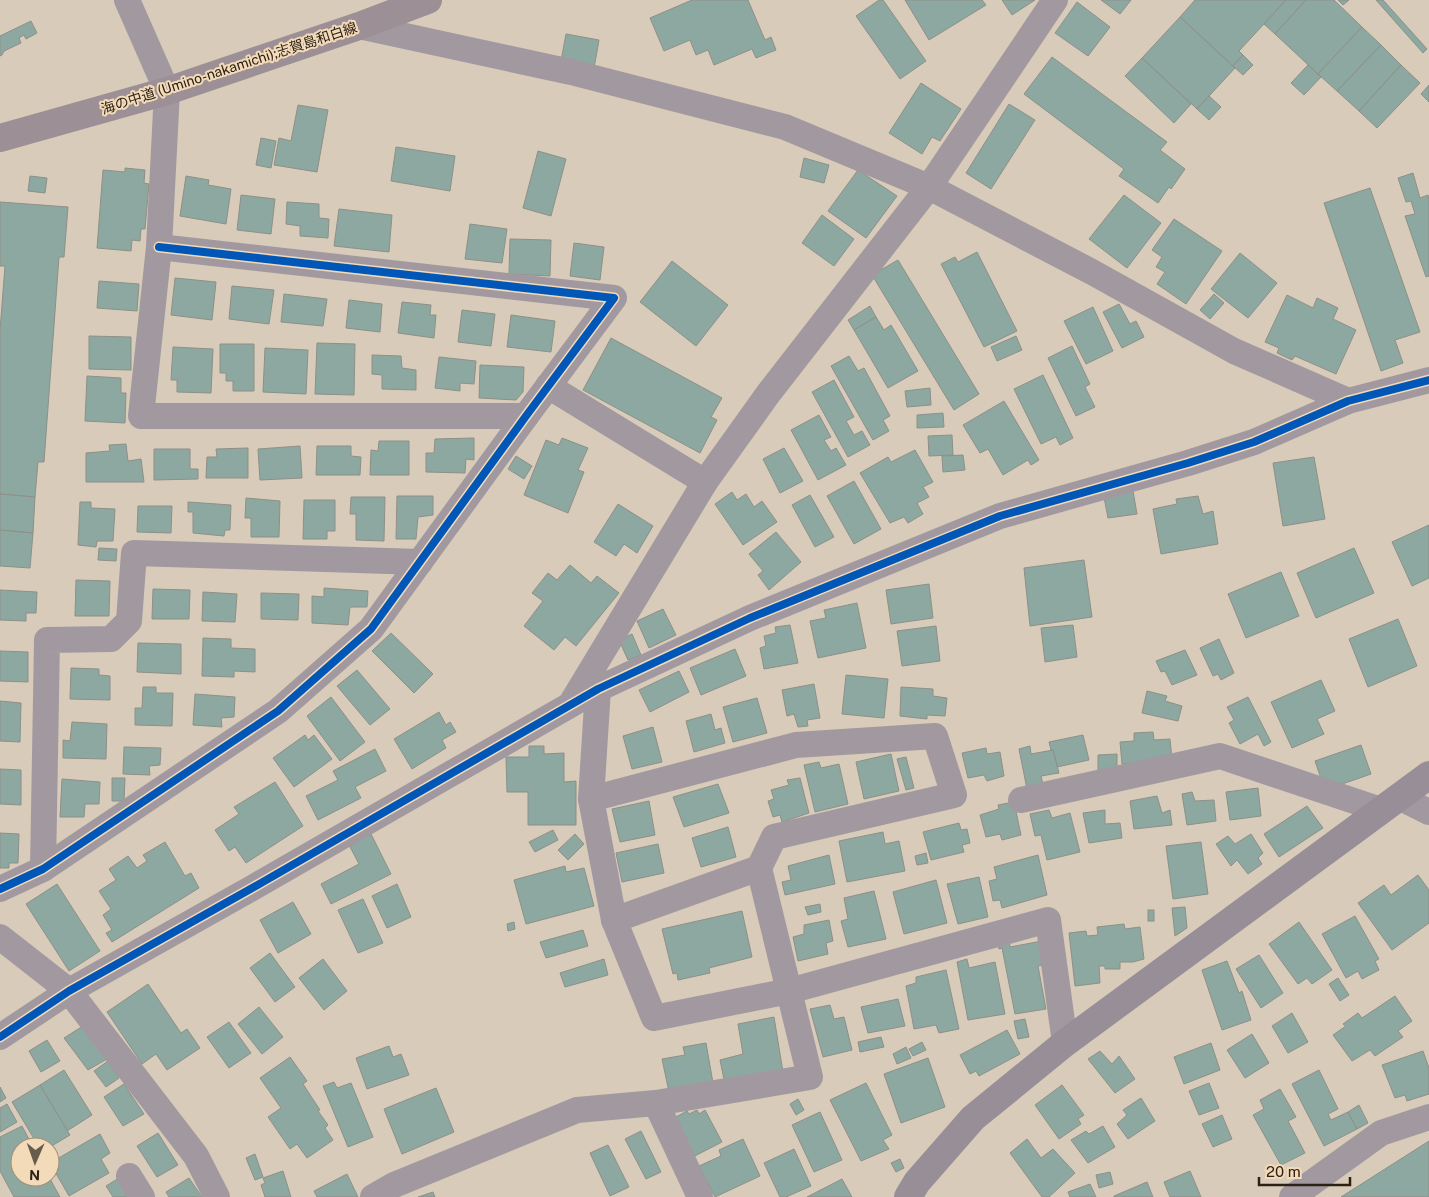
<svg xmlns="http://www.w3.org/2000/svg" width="1429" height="1197" viewBox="0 0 1429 1197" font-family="'Public Sans','Noto Sans JP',sans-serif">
	<rect width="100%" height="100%" fill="#d8cbb9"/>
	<g fill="#8ca8a0" stroke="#8d9088">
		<path d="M692,0H748L765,40L771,37L776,50L756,58L752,49L714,65L708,50L696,55L690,40L664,51L650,18Z"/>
		<path d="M879,0H883L926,61L900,79L856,16Z"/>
		<path d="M905,0H982L986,5L929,40Z"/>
		<path d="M1002,0H1035L1012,15Z"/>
		<path d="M1101,0H1131L1120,14Z"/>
		<path d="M1195,0H1286L1239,51L1243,55L1233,66L1180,17Z"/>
		<path d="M1286,0H1306L1275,34L1264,24Z"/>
		<path d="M1306,0H1334L1362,27L1318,74L1275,34Z"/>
		<path d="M1338,0H1349L1343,5Z"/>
		<path d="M1376,0H1383L1427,49L1423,53Z"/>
		<path d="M1077,2L1110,27L1088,56L1055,33Z"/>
		<path d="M1180,17L1235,68L1197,109L1142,58Z"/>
		<path d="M31,21L37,33L26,39L24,35L19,38L21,43L4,51L2,55L0,56V36Z"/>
		<path d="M1362,27L1381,45L1337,91L1318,74Z"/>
		<path d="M566,34L599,40L594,68L561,61Z"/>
		<path d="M1381,45L1401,65L1359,111L1337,91Z"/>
		<path d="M1243,55L1253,65L1243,75L1233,66Z"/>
		<path d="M1052,57L1167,142L1160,150L1185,169L1171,189L1169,187L1158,203L1119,176L1124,169L1024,94Z"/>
		<path d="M1142,58L1191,104L1174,123L1125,76Z"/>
		<path d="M1308,65L1321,77L1304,95L1291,83Z"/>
		<path d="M1401,65L1420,83L1377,128L1359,111Z"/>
		<path d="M921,83L961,109L940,141L932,137L922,154L889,133Z"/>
		<path d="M1429,85V102L1421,94Z"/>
		<path d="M1209,96L1221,107L1209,120L1197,109Z"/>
		<path d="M1009,104L1035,120L991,189L966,173Z"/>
		<path d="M298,105L328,110L317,172L274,165L279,138L291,141Z"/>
		<path d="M261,138L276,141L271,168L256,165Z"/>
		<path d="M396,147L455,156L450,191L391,181Z"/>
		<path d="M538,151L566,159L551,216L523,208Z"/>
		<path d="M804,158L829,165L824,183L800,177Z"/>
		<path d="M125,168L145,170L144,183L149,184L145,229H141L140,241L132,240L131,251L97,248L103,170L125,172Z"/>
		<path d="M858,170L897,196L866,238L828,211Z"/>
		<path d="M1413,173L1420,198L1428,195L1429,200V276L1426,277L1405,216L1415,214L1411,201L1406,202L1398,178Z"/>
		<path d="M30,176L47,178L45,193L28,191Z"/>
		<path d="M186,176L209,180L208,185L231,189L226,224L180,216Z"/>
		<path d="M1370,188L1420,332L1395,340L1403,363L1381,371L1324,203Z"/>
		<path d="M241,195L275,199L271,234L237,230Z"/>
		<path d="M1124,195L1161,223L1127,268L1089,239Z"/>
		<path d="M0,202L68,207L64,257H59L44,462H38L35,497L0,494V330L5,266H0Z"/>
		<path d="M287,202L319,204V218L329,219L328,238L300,236V226L286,224Z"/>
		<path d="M339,209L392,215L389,252L334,246Z"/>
		<path d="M822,215L854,239L834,266L802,243Z"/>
		<path d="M1174,219L1222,251L1186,304L1157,284L1165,272L1156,267L1162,257L1152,250Z"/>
		<path d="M470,224L507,229L502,263L465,259Z"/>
		<path d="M510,239L551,240L550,276L509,274Z"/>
		<path d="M574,243L604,247L600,280L570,276Z"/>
		<path d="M977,252L1017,331L984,347L941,264L955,257L958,262Z"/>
		<path d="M1240,253L1277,283L1248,318L1211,289Z"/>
		<path d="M898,260L979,394L954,410L872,275Z"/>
		<path d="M672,261L728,305L696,346L640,302Z"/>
		<path d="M175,278L216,282L212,320L171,315Z"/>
		<path d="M99,281L139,284L137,311L97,308Z"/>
		<path d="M232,286L274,290L269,324L229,319Z"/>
		<path d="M284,294L327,299L323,326L281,322Z"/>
		<path d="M1214,294L1224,303L1210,319L1200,310Z"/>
		<path d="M1287,295L1313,308L1317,298L1338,308L1333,319L1356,330L1336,374L1295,356L1292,360L1277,353L1279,348L1265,342Z"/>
		<path d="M349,300L382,304L380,332L346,328Z"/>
		<path d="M402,302L431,305L430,315H436L434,338L398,333Z"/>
		<path d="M1119,304L1130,324L1136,321L1144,337L1122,348L1103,312Z"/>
		<path d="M870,306L876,317L854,330L848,320Z"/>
		<path d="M1093,307L1113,351L1086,364L1064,321Z"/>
		<path d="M462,310L495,314L491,346L458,342Z"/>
		<path d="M511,315L555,321L551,352L507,347Z"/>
		<path d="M876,317L884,330L891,325L918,371L888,388L854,330Z"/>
		<path d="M89,336L131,337V370L89,369Z"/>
		<path d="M1016,336L1022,350L997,361L991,347Z"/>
		<path d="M611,338L722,398L711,417L717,420L700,453L583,390Z"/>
		<path d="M317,343L355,344L354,395L315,394Z"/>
		<path d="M220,344H254V391H233V381H226V373H220Z"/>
		<path d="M1072,346L1090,384L1085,387L1095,407L1076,416L1048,358Z"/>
		<path d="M173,347L213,349L211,393L177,392V380H171Z"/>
		<path d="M265,348L308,350L306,394L263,392Z"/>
		<path d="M372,355L401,356L402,368L416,370V390L382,389V375L372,374Z"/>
		<path d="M849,356L858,371L864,368L890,416L883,420L889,431L873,440L831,366Z"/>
		<path d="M439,357L476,361L474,384L460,383V391L435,388Z"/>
		<path d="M480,365L524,367L523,392L516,400L479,398Z"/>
		<path d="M1043,375L1073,438L1060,445L1056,437L1041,444L1014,389Z"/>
		<path d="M87,376L121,378V393H126L125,423L85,421Z"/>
		<path d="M834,380L854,417L846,421L854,435L862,431L870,445L848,457L812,392Z"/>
		<path d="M930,388L931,405L907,407L905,391Z"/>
		<path d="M1004,401L1039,460L1031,465L1028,460L1003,475L988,449L980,453L963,425Z"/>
		<path d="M943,413L944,427L917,428V415Z"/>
		<path d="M819,415L831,437L824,440L831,451L836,448L846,465L818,480L791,430Z"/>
		<path d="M952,435L953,455L929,456L928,436Z"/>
		<path d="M474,438V460L466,459L465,473L426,472V453H434L435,439Z"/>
		<path d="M562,438L588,448L578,470L584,472L568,513L524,495L546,440L559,445Z"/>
		<path d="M379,441H409V475H370L371,450L378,451Z"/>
		<path d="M126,444L128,461L141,459L144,482H86V453L110,451L109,445Z"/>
		<path d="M300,446L302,478L260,480L258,449Z"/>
		<path d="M317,446H351V456L361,457L360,475H316Z"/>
		<path d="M248,448V478H206L207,457H217L216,449Z"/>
		<path d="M784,448L803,481L780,493L763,459Z"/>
		<path d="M154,449H190V469H198V479L154,480Z"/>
		<path d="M915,450L933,482L923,487L929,497L917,503L923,514L908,523L904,517L890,523L860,473L888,457L891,462Z"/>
		<path d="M963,455L965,470L943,472L942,456Z"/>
		<path d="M516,456L532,466L524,479L508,469Z"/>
		<path d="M1314,457L1325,519L1283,526L1273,463Z"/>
		<path d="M854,481L881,529L854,544L827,496Z"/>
		<path d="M1133,491L1137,514L1108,518L1104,497Z"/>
		<path d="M732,492L737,500L746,494L754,507L762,501L777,522L743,545L715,504Z"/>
		<path d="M0,494L35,497L33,533L0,530Z"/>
		<path d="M810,495L834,537L815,547L792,505Z"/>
		<path d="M397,496H433V515L418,517L416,539H396Z"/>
		<path d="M1198,496L1203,514L1213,511L1218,544L1161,554L1153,509L1177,504L1176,499Z"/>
		<path d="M351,497H385L384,541L356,540V514H350Z"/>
		<path d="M246,498L280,501L279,537H251V518H245Z"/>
		<path d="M304,500H335V531H327V539H303Z"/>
		<path d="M80,502H91V508L115,509L113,541H97L96,547L78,545Z"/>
		<path d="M188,502L231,505L230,530H225L224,536L193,533V512H188Z"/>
		<path d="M618,504L653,526L637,553L624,544L616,556L594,542Z"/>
		<path d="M138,506H172L171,533L137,532Z"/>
		<path d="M1429,525V578L1412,586L1392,542Z"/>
		<path d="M0,530L33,533L30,568L0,566Z"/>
		<path d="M776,532L801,562L769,590L758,575L763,571L749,554Z"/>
		<path d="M99,548L117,549L116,561L98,560Z"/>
		<path d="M1354,548L1374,593L1316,618L1297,573Z"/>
		<path d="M1084,560L1092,617L1030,626L1024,568Z"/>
		<path d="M570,565L591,583L597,576L619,593L576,646L565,637L554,650L524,626L543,601L532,593L548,573L557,580Z"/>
		<path d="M1281,572L1299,616L1246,638L1228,594Z"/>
		<path d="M76,580L110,581L109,616H75Z"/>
		<path d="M929,584L933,618L891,624L886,590Z"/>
		<path d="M324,588L368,591L367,607H350L348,625L312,623V596L324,597Z"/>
		<path d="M153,589L190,590L189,619H152Z"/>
		<path d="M0,590L37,592L36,613H26V621L0,620Z"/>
		<path d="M203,592L237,594L235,622L202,621Z"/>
		<path d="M261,593L299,594L298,620L261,619Z"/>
		<path d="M857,603L866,648L818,658L810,621L826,618L824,610Z"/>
		<path d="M663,609L676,635L649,648L637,621Z"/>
		<path d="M1398,619L1417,666L1368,687L1349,639Z"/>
		<path d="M790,625L798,663L764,669L760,648L766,646L764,636L776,633L775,627Z"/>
		<path d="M1073,625L1077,657L1045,662L1041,628Z"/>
		<path d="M936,626L940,661L902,666L897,631Z"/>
		<path d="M391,633L433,674L414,693L372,651Z"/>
		<path d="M632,634L641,655L628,660L619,640Z"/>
		<path d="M203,638L231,639V648L255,649V672L234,671V677L202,676Z"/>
		<path d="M1219,639L1234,673L1221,680L1218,674L1213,676L1200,648Z"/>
		<path d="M138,643L181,644V674L137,672Z"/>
		<path d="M735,649L746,676L701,695L690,668Z"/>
		<path d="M1185,650L1197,675L1172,685L1165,671L1161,672L1156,661Z"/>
		<path d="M0,651L28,652V682L0,681Z"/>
		<path d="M71,668L99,669V675L110,676V700L70,699Z"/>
		<path d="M357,670L390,709L370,725L337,686Z"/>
		<path d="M679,671L689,692L650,712L639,690Z"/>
		<path d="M846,675L888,679L884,718L842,714Z"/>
		<path d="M1321,680L1335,711L1317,719L1324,734L1292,748L1271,702Z"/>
		<path d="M814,684L820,718L807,720L808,726L798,727L794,714L787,716L782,690Z"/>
		<path d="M143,687H156V693H173L172,726L135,725V708H142Z"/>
		<path d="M901,687L933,689V696L947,698L945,716L927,715V719L900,716Z"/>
		<path d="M1147,691L1167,696L1165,701L1182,706L1178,721L1142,713Z"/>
		<path d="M195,694L235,697L234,717L221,718L222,727L193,725Z"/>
		<path d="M331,697L365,742L340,761L307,716Z"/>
		<path d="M1248,697L1271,742L1264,746L1258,734L1240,744L1229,723L1234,720L1227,707Z"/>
		<path d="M757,698L767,733L733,742L723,707Z"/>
		<path d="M0,701L21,703L20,742L0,741Z"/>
		<path d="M439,712L446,725L450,722L456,732L442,740L446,748L412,769L394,739Z"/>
		<path d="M711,714L715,730L721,728L725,743L694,752L686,721Z"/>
		<path d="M72,722L107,724L106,759L63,758V740L70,741Z"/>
		<path d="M653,727L662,762L632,769L623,736Z"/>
		<path d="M1153,732L1154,740L1170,739L1172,760L1122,764L1120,742L1134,741V733Z"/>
		<path d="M305,735L308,740L314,735L332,759L294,787L273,758Z"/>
		<path d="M1083,735L1089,760L1057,767L1053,750H1051L1049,742Z"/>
		<path d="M1361,745L1371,774L1325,790L1315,761Z"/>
		<path d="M529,746H544V754L564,753V782L576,781V825H528V792H507L506,757H529Z"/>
		<path d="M1030,746L1031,754L1053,750L1059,773L1041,776L1043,785L1027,789L1019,749Z"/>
		<path d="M124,747L161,748L160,765L149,766L150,775L123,774Z"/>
		<path d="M986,748L987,754L1000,752L1004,776L987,781L984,775L968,778L962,753Z"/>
		<path d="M375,749L386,771L355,787L361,798L318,820L306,796L338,780L333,771Z"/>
		<path d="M891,754L899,791L864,799L856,762Z"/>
		<path d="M1117,754V771L1098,772V755Z"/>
		<path d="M906,757L914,788L906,790L897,759Z"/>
		<path d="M819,762L821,768L839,764L848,804L815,812L804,765Z"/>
		<path d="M0,769L21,770V805L0,804Z"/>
		<path d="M112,778H125L124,801H112Z"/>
		<path d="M800,778L809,813L782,822L780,815L773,817L768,801L774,799L771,790L789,785L787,780Z"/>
		<path d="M62,779L100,782L99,804H85L84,817H60Z"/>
		<path d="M275,782L303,826L246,863L235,847L229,851L215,830L239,814L234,807Z"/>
		<path d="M718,784L729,813L684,827L673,797Z"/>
		<path d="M1258,788L1261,816L1230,820L1226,792Z"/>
		<path d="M1192,792L1195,801L1214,800L1216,821L1187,825L1182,794Z"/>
		<path d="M1157,796L1162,813L1170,810L1172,825L1134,829L1130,801Z"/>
		<path d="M649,801L655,835L620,842L612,809Z"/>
		<path d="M1014,802L1021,835L1002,840L1000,834L986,837L980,815L999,809L998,805Z"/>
		<path d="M1307,806L1323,828L1279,857L1264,834Z"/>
		<path d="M1049,810L1052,818L1070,813L1080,852L1047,860L1041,835L1035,836L1030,814Z"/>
		<path d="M1105,810V824L1120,823L1122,838L1089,843L1083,813Z"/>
		<path d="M959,823L961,830L967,829L970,843L962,845L964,852L931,860L923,832Z"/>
		<path d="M728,827L736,857L701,867L692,838Z"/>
		<path d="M553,830L558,840L535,852L529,842Z"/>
		<path d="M883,832L885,844L899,841L905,871L847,882L839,841Z"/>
		<path d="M0,833L19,834L18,863H9V868H0Z"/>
		<path d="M371,834L391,874L331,904L321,884L359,864L349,845Z"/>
		<path d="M575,834L584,844L568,860L558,850Z"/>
		<path d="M1251,834L1263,853L1258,858L1262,864L1248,874L1237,860L1231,866L1216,844L1228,836L1235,844Z"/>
		<path d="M165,842L185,876L191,873L199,888L112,942L106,933L112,930L103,915L111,909L99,891L116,880L109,869L128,856L137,868L147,861L143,855Z"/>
		<path d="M1201,842L1208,894L1173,899L1166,846Z"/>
		<path d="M658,844L664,873L622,882L616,853Z"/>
		<path d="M926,853L928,863L917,865L915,856Z"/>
		<path d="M829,855L835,884L785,895L782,882L791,880L788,866Z"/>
		<path d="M1038,855L1047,895L1002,908L1000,900L993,901L989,881L997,879L994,867Z"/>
		<path d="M565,866L566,872L584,868L594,906L526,924L514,880Z"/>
		<path d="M1418,875L1429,890V923L1392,950L1358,903L1384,885L1391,895Z"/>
		<path d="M979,877L988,917L958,924L947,884Z"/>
		<path d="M936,880L947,923L904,934L893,892Z"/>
		<path d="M57,884L100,951L69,971L26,904Z"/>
		<path d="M397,884L411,917L387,928L372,896Z"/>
		<path d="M874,891L886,939L848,947L841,921L848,919L844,898Z"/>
		<path d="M363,899L383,943L358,953L338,910Z"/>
		<path d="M293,902L311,934L278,953L260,920Z"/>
		<path d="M820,904L821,912L808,915L805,907Z"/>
		<path d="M1185,907L1187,928L1175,936L1172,908Z"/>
		<rect x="1148" y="910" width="6" height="11"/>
		<path d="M742,911L752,957L709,968L710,973L678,980L677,973L673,974L662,929Z"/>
		<path d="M1355,916L1379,959L1375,961L1379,970L1362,979L1358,971L1346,978L1322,934Z"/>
		<path d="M829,920L833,941L826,943L828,954L798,961L793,937L804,934V925Z"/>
		<path d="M514,922L515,929L508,931L507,924Z"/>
		<path d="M1299,922L1332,970L1312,984L1307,978L1298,984L1269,944Z"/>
		<path d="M1124,924L1125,929L1140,927L1144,959L1133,962H1120V969H1105V966H1099L1100,983L1075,986L1069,933L1086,931L1087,936L1098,935L1097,927Z"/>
		<path d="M583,930L588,946L546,958L540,942Z"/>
		<path d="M1009,939L1010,947L1042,941L1047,964L1038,966L1046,1009L1015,1014L1002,948L999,949L997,941Z"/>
		<path d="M270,953L295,987L275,1002L250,968Z"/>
		<path d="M1259,955L1283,993L1261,1008L1236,969Z"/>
		<path d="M323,959L347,991L324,1010L299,978Z"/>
		<path d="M604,959L608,975L565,987L560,973Z"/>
		<path d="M967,959L969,968L995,962L1005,1014L968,1020L957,962Z"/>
		<path d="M1227,961L1239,993L1242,991L1251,1020L1222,1030L1202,970Z"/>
		<path d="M946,970L959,1029L939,1033L936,1025L914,1029L906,986L916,983V977Z"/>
		<path d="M1338,978L1349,995L1340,1001L1329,984Z"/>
		<path d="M148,984L181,1033L187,1029L200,1048L167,1070L156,1054L142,1064L107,1012Z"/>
		<path d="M1395,996L1412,1021L1398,1031L1403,1037L1375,1056L1370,1050L1352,1061L1333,1035L1346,1026L1343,1024L1358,1013L1362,1018Z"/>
		<path d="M898,999L905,1026L868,1033L861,1007Z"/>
		<path d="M830,1005L834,1019L844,1017L852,1050L823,1057L810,1009Z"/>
		<path d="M259,1007L283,1037L262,1054L238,1024Z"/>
		<path d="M1292,1013L1308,1042L1288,1053L1272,1026Z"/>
		<path d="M774,1017L783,1072L725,1084L720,1060L743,1054L738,1024Z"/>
		<path d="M1025,1019L1029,1037L1018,1039L1014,1021Z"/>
		<path d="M229,1022L251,1053L229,1068L207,1037Z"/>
		<path d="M86,1024L107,1059L88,1070L64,1038Z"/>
		<path d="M1007,1030L1020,1054L979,1076L976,1071L970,1074L960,1055Z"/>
		<path d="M1252,1034L1269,1063L1245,1078L1227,1050Z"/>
		<path d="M881,1037L884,1047L860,1052L858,1042Z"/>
		<path d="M47,1040L60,1061L41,1072L29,1051Z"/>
		<path d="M922,1042L926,1050L913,1056L909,1049Z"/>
		<path d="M706,1043L713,1083L669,1092L662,1059L685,1055L683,1047Z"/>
		<path d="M1211,1043L1220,1070L1184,1084L1174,1057Z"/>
		<path d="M389,1046L393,1057L401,1054L409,1075L367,1089L356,1058Z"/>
		<path d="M906,1047L911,1058L897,1064L893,1054Z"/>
		<path d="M1100,1051L1112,1064L1119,1056L1135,1079L1115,1093L1088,1059Z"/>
		<path d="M1423,1051L1429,1068V1094L1407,1101L1405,1095L1395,1098L1382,1065Z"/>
		<path d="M290,1057L307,1081L303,1084L320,1110L318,1111L328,1125L325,1128L333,1140L307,1158L297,1144L290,1149L268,1117L281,1108L260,1078Z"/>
		<path d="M928,1058L945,1107L901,1123L884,1074Z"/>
		<path d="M108,1061L119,1078L106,1087L94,1071Z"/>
		<path d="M64,1070L92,1115L67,1131L40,1085Z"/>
		<path d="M1319,1070L1338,1109L1328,1114L1331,1120L1348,1112L1357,1129L1324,1146L1292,1084Z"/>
		<path d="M334,1082L337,1088L351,1083L373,1137L348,1147L323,1086Z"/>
		<path d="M866,1083L892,1135L883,1140L889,1149L861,1161L830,1100Z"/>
		<path d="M1209,1083L1219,1108L1199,1115L1189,1091Z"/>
		<path d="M124,1084L144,1114L123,1126L104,1097Z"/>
		<path d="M40,1085L70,1135L50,1147H39L12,1102Z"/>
		<path d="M1062,1085L1084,1115L1078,1119L1081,1124L1059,1139L1035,1105Z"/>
		<path d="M0,1087L6,1098L0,1102Z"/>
		<path d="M436,1088L454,1132L402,1154L384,1109Z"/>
		<path d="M1280,1089L1296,1117L1288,1121L1305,1153L1281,1165L1253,1115L1264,1109L1260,1100Z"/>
		<path d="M1141,1098L1155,1121L1128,1139L1117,1124L1127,1115L1123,1110Z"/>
		<path d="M798,1099L804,1110L796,1115L790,1104Z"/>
		<path d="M7,1104L17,1122L0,1132V1108Z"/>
		<path d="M1359,1105L1368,1123L1357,1129L1348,1112Z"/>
		<path d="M697,1110L699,1114L705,1110L722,1142L689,1159L674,1118L687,1111L689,1114Z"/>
		<path d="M820,1112L842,1160L814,1172L792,1125Z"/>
		<path d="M1222,1115L1232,1139L1213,1147L1202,1124Z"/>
		<path d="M22,1126L33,1147H20V1177H49L60,1197H14L0,1171V1137Z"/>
		<path d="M1103,1126L1115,1147L1088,1163L1071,1140L1086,1131L1089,1134Z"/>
		<path d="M641,1131L661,1172L646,1179L625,1139Z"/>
		<path d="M158,1133L178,1165L157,1177L137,1146Z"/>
		<path d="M100,1134L110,1153L101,1159L109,1173L69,1196L50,1163Z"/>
		<path d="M743,1139L760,1176L715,1197L699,1166L721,1156L719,1150Z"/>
		<path d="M1027,1139L1041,1158L1053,1149L1075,1173L1049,1197H1042L1010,1153Z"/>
		<path d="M1429,1141V1197H1341Z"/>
		<path d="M608,1145L629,1187L610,1196L590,1153Z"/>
		<path d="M794,1149L811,1186L786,1197H780L764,1163Z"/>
		<path d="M255,1154L263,1177L255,1180L246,1158Z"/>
		<path d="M900,1159L904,1168L896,1172L891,1163Z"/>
		<path d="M283,1171L291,1197H265L261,1185L265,1183L263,1178Z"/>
		<path d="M1190,1171L1201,1197H1170L1164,1182Z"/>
		<path d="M1110,1172L1113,1184L1099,1188L1096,1175Z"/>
		<path d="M347,1174L358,1197H317L314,1191Z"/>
		<path d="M122,1176L136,1197H113L106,1186Z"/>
		<path d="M189,1178L202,1197H169L166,1192Z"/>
		<path d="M842,1179L852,1197H807Z"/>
		<path d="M1147,1182L1153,1197H1114V1196Z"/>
		<path d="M1090,1184L1096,1197H1070L1068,1192Z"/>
		<path d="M433,1192L435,1197H418Z"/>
	</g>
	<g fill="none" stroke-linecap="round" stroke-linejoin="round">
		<g stroke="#a299a0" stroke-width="26">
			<path d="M127,0L167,91L159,247L141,416H526"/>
			<path d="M359,26L571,72L785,127L929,187L1092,272L1234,351L1348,401"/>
			<path d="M548,386L705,482L768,394L929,187L1055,0"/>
			<path d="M572,702L705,482"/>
			<path d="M1399,797L1429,812"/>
			<path d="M591,799L796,745L935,736L954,795L774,837L759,868"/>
			<path d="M1021,800L1220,756L1381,810"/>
			<path d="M43,869L47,640L111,639L129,621L134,553L420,562"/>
			<path d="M0,889L43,869L278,711L371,629L526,416L614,298L159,247"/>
			<path d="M614,920L654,1018L789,991L1048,920L1065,1043"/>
			<path d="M0,937L69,991L196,1156L217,1197"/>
			<path d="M0,1037L69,991L254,887L598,689L750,618L1000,516L1188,463L1254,442L1348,401L1429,380"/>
			<path d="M656,1103L700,1197"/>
			<path d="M129,1176L142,1197"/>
			<path d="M373,1197L394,1185L577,1110L656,1103L810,1077L759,868L614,920L591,799L598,689"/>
			<path d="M1292,1197L1381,1133L1429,1117"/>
		</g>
		<path stroke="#978e97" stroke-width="28" d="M908,1197L917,1182L973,1118L1065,1043L1429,775"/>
		<path stroke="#9c9096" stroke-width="28" d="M0,138L167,91L359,26L428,0"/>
		<g stroke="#f3dab9" stroke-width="11">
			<g id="cycleway">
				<path d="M0,889L43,869L278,711L371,629L526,416L614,298L159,247"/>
				<path d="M0,1037L69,991L254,887L598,689L750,618L1000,516L1188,463L1254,442L1348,401L1429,380"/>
			</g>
		</g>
		<use href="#cycleway" stroke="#0057b8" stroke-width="8"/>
	</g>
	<g text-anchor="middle" stroke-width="4" stroke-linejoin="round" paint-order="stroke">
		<g font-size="14" fill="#2b2115" stroke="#f3dab9">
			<text transform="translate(229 68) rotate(-18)" y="5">海の中道 (Umino-nakamichi);志賀島和白線</text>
		</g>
	</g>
	<g transform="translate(35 1162) rotate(182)"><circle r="24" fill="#f3dab9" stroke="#a39077"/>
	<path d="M0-4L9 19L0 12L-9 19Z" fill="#685c4e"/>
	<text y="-8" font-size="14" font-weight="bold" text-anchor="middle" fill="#2b2115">N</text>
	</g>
	<path d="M1259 1177v8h91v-8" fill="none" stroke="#2b2115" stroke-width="2.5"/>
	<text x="1266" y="1177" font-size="15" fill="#2b2115" stroke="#f3dab9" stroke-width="4" paint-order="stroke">20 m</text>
</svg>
